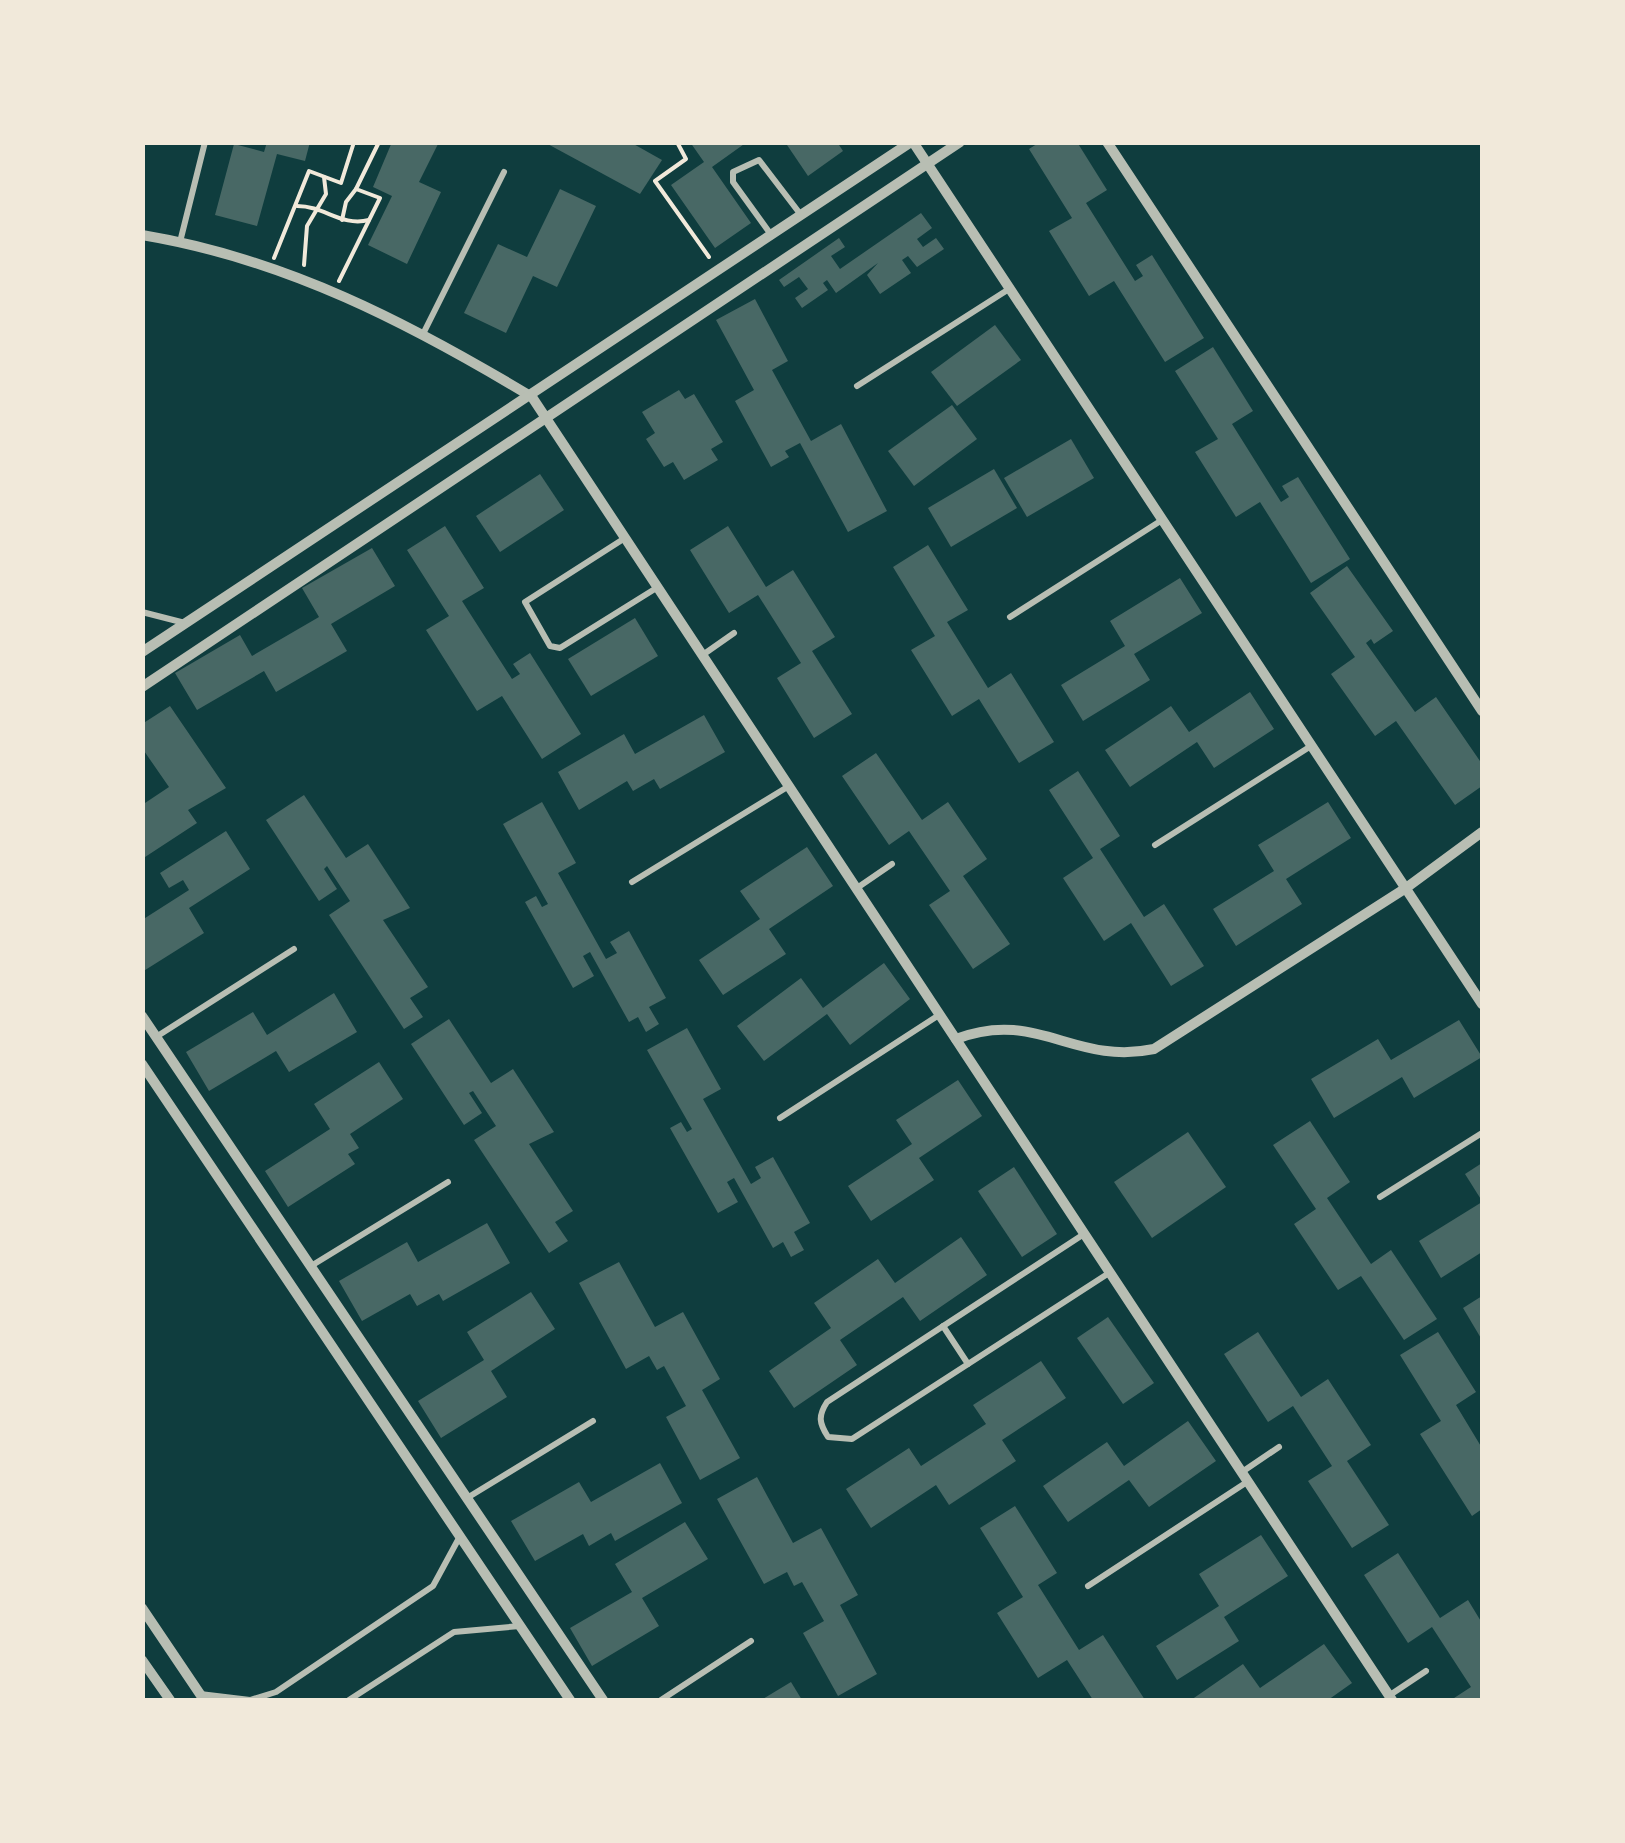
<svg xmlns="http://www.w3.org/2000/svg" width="1625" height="1843" viewBox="0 0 1625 1843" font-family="'DM Sans',sans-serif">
	<rect width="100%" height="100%" fill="#0f3d3e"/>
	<g fill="#486865">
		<path d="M267,142H310L305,161L277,154L257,226L215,215L234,144L264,152Z"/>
		<path d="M392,142H439L419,182L441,192L407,264L368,245L392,196L373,187Z"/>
		<path d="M544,142H630L662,160L640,194Z"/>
		<path d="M690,142H747L712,167L751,223L715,248L671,185L704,162Z"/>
		<path d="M785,142H837L843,151L808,176Z"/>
		<path d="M1040,142H1077L1107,190L1086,203L1135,281L1143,276L1136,265L1152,255L1204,338L1165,362L1114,281L1089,296L1049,231L1072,218L1029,149Z"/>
		<path d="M560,189L596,206L557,287L533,276L506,333L464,313L498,244L527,257Z"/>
		<path d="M921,213L932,228L917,239L923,247L936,238L944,249L917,267L908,256L902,260L911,273L880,294L867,275L878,263L836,293L827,280L823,283L828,290L802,308L795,298L808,289L799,277L784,287L779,280L839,238L845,247L831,256L840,269Z"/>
		<path d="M755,299L788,361L772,370L811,441L841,424L887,511L848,532L800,443L785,451L789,457L771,467L735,401L754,390L716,320Z"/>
		<path d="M995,325L1021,360L957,406L931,372Z"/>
		<path d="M1213,347L1253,411L1232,424L1281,502L1289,497L1282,486L1298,477L1350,559L1311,583L1260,502L1236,517L1195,452L1218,439L1175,371Z"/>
		<path d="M679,390L685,399L694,394L723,442L711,449L718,460L684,480L673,462L664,467L646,439L655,433L642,412Z"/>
		<path d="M952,405L977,439L914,486L888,451Z"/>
		<path d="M1071,439L1094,478L1027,517L1004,478Z"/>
		<path d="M994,469L1017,508L951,547L928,508Z"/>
		<path d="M540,474L564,510L500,552L476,516Z"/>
		<path d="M445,526L484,588L462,601L512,679L520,674L513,664L530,653L581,734L542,759L502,696L477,711L426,630L449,616L407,550Z"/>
		<path d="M728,526L766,587L793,570L835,637L812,651L852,714L814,738L777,678L801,663L758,595L729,613L690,550Z"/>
		<path d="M928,545L968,610L947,622L988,688L1011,673L1054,742L1019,763L979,699L952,716L911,650L935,636L893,567Z"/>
		<path d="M372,548L395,586L331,624L347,651L276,692L264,671L197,710L175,673L240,635L252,656L319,617L302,588Z"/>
		<path d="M1347,566L1393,631L1374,644L1371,639L1366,643L1415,712L1436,697L1482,764V786L1455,805L1396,721L1375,736L1331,674L1355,657L1310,593Z"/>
		<path d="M1180,578L1202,613L1134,654L1150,680L1083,721L1061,685L1125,646L1110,621Z"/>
		<path d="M635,618L658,656L591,696L568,659Z"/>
		<path d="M1250,692L1274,729L1214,768L1197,742L1130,787L1105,750L1171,706L1189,732Z"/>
		<path d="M170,706L226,788L188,810L197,823L142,859V805L169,787L142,748V724Z"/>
		<path d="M704,715L725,752L660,789L654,779L633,791L627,781L579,810L558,772L624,734L635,754Z"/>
		<path d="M876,753L922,820L948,802L987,859L963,876L1010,944L973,969L929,905L950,891L909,831L889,845L842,776Z"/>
		<path d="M1078,771L1120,836L1100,849L1144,917L1164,904L1204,966L1171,986L1131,923L1104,941L1063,878L1093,858L1049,790Z"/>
		<path d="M304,795L346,858L368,844L410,908L383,920L428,987L410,998L423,1017L404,1029L329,915L350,901L327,866L324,869L337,889L319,901L266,820Z"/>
		<path d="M542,802L576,863L558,873L606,959L617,953L610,942L629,931L666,998L649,1007L659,1024L646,1032L638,1017L629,1022L590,952L583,956L594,976L573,988L525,902L536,896L542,907L548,904L503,824Z"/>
		<path d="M1328,802L1351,838L1286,879L1302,904L1236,946L1213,909L1274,871L1258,845Z"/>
		<path d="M226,831L250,869L189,908L204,933L142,972V920L189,890L183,880L169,888L160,873Z"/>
		<path d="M807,847L833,886L769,929L786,954L723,995L699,960L760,919L740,891Z"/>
		<path d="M884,963L910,999L850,1045L827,1014L764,1061L737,1026L801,978L823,1008Z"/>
		<path d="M334,993L357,1032L289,1072L276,1051L209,1091L186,1052L253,1012L267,1035Z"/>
		<path d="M449,1019L491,1083L513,1069L554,1132L529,1144L573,1211L555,1222L568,1241L549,1253L474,1140L496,1126L473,1091L469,1093L482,1113L464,1125L411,1044Z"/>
		<path d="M1459,1020L1482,1057L1414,1098L1402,1077L1334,1118L1311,1079L1378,1039L1391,1060Z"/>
		<path d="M687,1028L721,1089L703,1099L751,1184L761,1178L755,1167L773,1157L810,1223L794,1232L804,1250L791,1257L783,1242L773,1248L734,1178L727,1182L738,1202L718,1213L670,1128L681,1122L687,1132L692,1129L647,1050Z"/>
		<path d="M379,1062L403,1099L350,1134L359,1148L348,1154L355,1164L288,1207L265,1171L330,1129L314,1104Z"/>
		<path d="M958,1080L982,1116L919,1158L934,1180L871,1221L848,1186L912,1144L896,1120Z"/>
		<path d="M1310,1121L1350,1182L1327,1198L1371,1264L1391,1250L1437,1319L1404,1340L1361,1276L1338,1290L1294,1224L1316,1209L1273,1145Z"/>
		<path d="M1188,1132L1226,1187L1152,1238L1114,1182Z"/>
		<path d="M1482,1163V1201L1465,1174Z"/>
		<path d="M1014,1167L1057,1234L1022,1257L978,1191Z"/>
		<path d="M1482,1202V1252L1441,1278L1419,1241Z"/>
		<path d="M487,1223L510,1263L443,1301L439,1294L417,1306L410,1294L362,1321L339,1281L407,1242L418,1262Z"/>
		<path d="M961,1237L987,1275L920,1321L903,1297L840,1340L857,1365L794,1408L769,1371L831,1328L814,1303L878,1259L895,1283Z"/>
		<path d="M619,1262L655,1327L683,1312L720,1379L702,1390L740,1458L700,1480L666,1417L686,1406L664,1366L657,1370L649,1356L626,1369L579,1283Z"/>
		<path d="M531,1292L555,1329L491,1371L507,1397L441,1438L418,1401L484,1360L467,1332Z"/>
		<path d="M1482,1296V1340L1463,1308Z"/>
		<path d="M1108,1317L1154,1383L1123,1404L1077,1338Z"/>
		<path d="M1258,1332L1301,1397L1328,1379L1371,1445L1347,1461L1389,1525L1352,1548L1308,1481L1332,1466L1293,1406L1268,1422L1224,1354Z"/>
		<path d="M1438,1332L1476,1392L1456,1405L1482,1448V1509L1472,1516L1420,1434L1441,1421L1400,1355Z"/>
		<path d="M1041,1361L1066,1398L1002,1440L1016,1461L949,1505L936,1485L871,1528L846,1489L909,1448L921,1466L986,1424L973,1405Z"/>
		<path d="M1188,1421L1216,1461L1149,1507L1129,1480L1068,1522L1043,1486L1107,1442L1124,1466Z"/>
		<path d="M660,1463L682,1503L615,1541L611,1533L589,1546L583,1534L535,1561L511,1521L579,1482L591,1502Z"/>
		<path d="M757,1477L793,1543L821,1528L858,1595L840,1605L877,1674L838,1696L803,1633L824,1621L802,1582L794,1586L787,1572L764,1584L717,1499Z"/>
		<path d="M1015,1506L1057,1573L1038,1585L1079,1650L1103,1635L1145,1700H1093L1067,1660L1038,1678L997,1613L1023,1597L980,1528Z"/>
		<path d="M685,1522L708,1559L642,1598L659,1626L592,1666L570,1628L632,1592L615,1564Z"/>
		<path d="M1261,1535L1288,1576L1224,1617L1239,1641L1177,1680L1156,1646L1219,1606L1199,1574Z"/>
		<path d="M1398,1553L1440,1618L1468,1600L1482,1623V1700H1451L1471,1687L1432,1627L1408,1643L1364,1575Z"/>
		<path d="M1324,1644L1352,1683L1328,1700H1191L1243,1664L1260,1688Z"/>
		<path d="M791,1682L802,1700H761Z"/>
	</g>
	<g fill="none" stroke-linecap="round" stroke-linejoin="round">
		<g stroke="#f1e9da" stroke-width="4">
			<path d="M677,142L686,159L655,181L709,257"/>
			<path d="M297,206C325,206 341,227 369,220"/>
			<path d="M342,220L346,202L356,189"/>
			<path d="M274,258L309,171L341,183L354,142"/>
			<path d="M304,265L307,226L326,194L324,177"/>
			<path d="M339,281L380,198L356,189L379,142"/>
		</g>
		<g stroke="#b8beb3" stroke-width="6">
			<path d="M772,236L733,182V172L759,160L801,215"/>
			<path d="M180,242L205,142"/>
			<path d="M424,332L504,172"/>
			<path d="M857,386L1009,289"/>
			<path d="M625,538L525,602L550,646L560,648L658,587"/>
			<path d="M142,612L185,623"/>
			<path d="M1010,617L1162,520"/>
			<path d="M704,654L734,633"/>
			<path d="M1155,845L1311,746"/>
			<path d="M632,882L789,786"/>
			<path d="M857,888L892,864"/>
			<path d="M156,1037L294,949"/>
			<path d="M780,1118L939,1015"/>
			<path d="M1380,1197L1482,1133"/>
			<path d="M1084,1234L827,1402C818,1416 819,1423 828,1437L852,1439L1109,1273"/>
			<path d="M311,1266L448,1182"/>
			<path d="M943,1326L968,1364"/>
			<path d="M1242,1472L1279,1447"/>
			<path d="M467,1498L593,1421"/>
			<path d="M1088,1586L1247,1482"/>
			<path d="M200,1694L250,1700L276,1692L433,1586L459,1538"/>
			<path d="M1390,1695L1426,1671"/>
			<path d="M349,1700L454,1632L520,1626"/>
			<path d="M661,1700L751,1641"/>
		</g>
		<g stroke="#b8beb3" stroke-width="10">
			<path d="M913,142L1482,1004"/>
			<path d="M1107,142L1482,711"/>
			<path d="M142,235C286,259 409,323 532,397L1392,1700"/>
			<path d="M142,652L911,142"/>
			<path d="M142,687L960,142"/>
			<path d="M142,1016L603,1700"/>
			<path d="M956,1039C1037,1008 1074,1066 1154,1049L1406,888L1482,832"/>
			<path d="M142,1064L570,1700"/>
			<path d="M142,1608L204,1700"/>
			<path d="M142,1660L170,1700"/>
		</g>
	</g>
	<rect width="1625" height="1843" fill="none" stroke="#f1e9da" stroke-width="290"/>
</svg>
